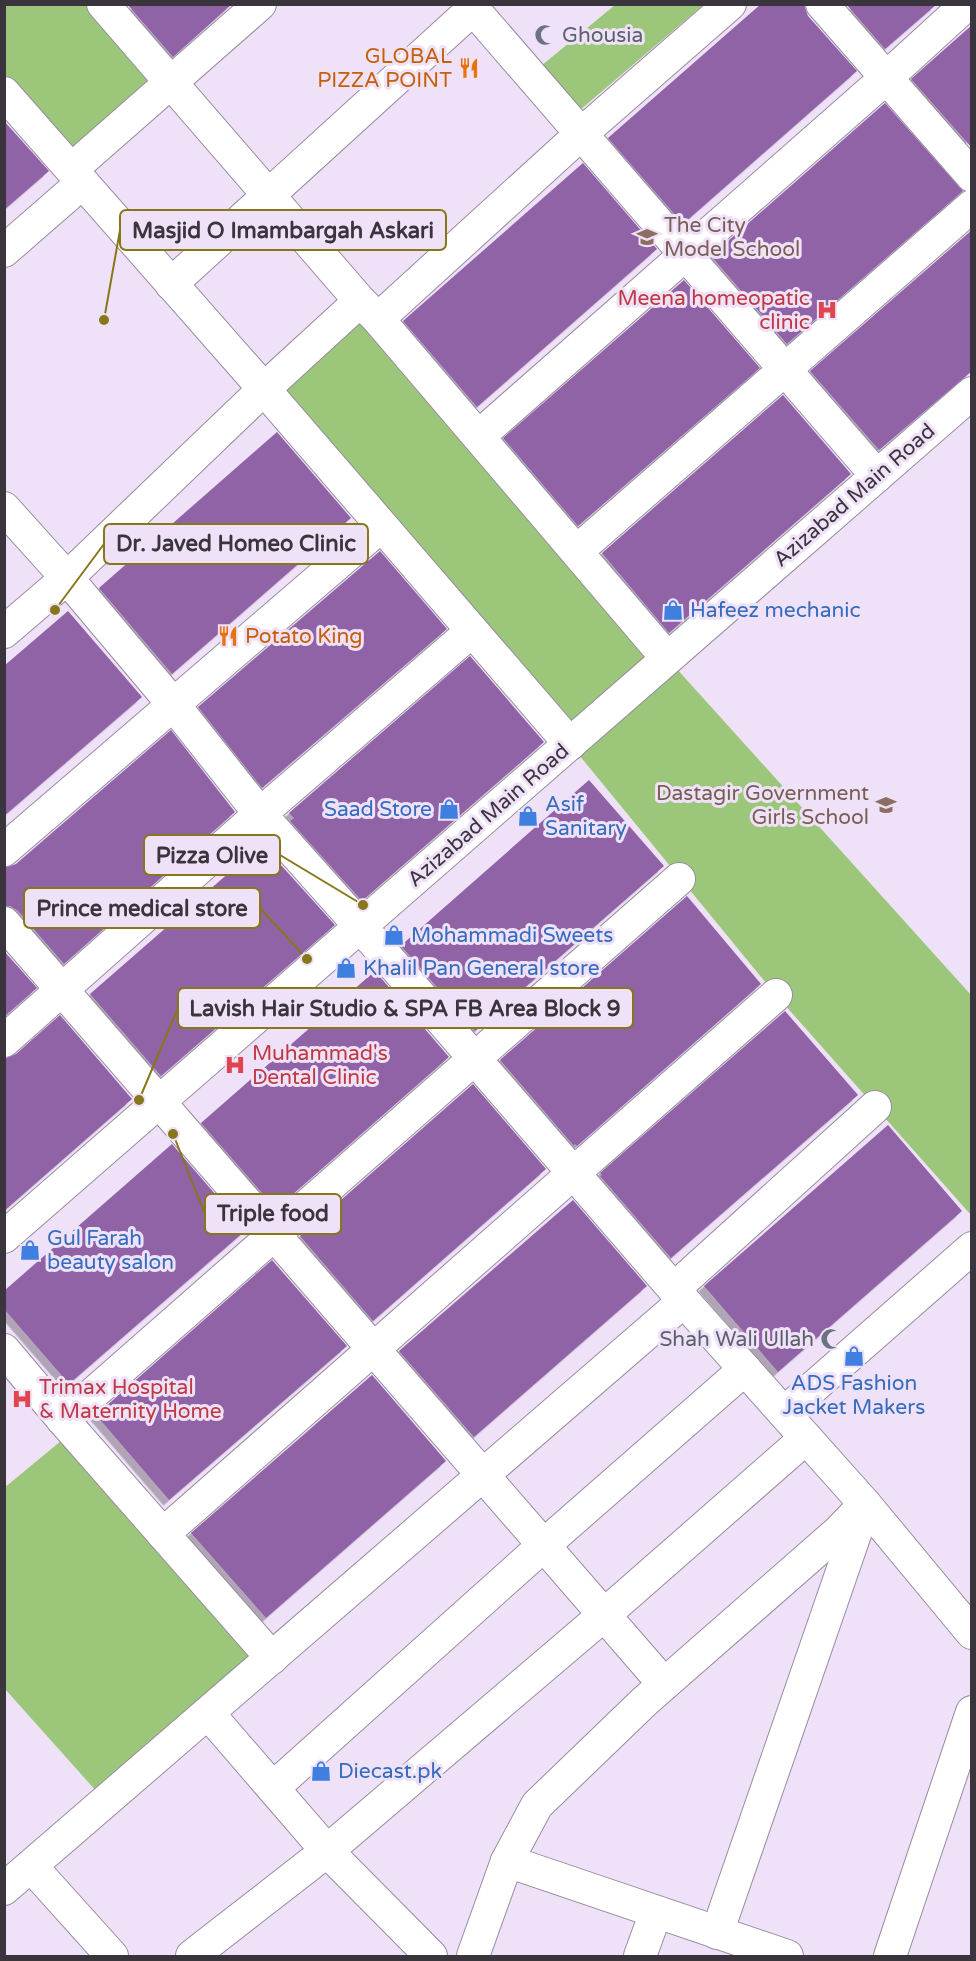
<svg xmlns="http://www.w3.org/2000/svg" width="976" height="1961" viewBox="0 0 976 1961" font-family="'Varela Round',sans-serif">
	<defs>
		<filter id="shadow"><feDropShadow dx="-5.5" dy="5.5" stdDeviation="0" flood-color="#0004"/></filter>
	</defs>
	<rect width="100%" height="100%" fill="#efe1f7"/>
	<g fill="#9cc77b">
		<path d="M4,5H103L171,82L72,169L5,94Z"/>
		<path d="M615,5H703L580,110L541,66Z"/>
		<path d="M360,301L667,658L971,995V1215L776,995L570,744L264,389Z"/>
		<path d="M73,1431L272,1658L106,1802L5,1689L4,1488Z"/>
	</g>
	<g fill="#9063a7" filter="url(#shadow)">
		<path d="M127,4H232L173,57Z"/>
		<path d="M761,4H804L808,16L857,71L683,224L608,138Z"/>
		<path d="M846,4H937L885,49Z"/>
		<path d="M972,25V148L911,79Z"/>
		<path d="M885,103L963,191L787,344L711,256Z"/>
		<path d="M4,121L49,171L4,210Z"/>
		<path d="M583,163L657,249L477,407L403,321Z"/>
		<path d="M972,230V371L879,450L810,371Z"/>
		<path d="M684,280L760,368L578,526L503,438Z"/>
		<path d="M783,395L851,474L669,633L602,553Z"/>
		<path d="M277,432L351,518L172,674L99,588Z"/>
		<path d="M380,551L447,629L262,788L198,707Z"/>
		<path d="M68,611L142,697L4,816V666Z"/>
		<path d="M470,656L544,742L362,901L290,821L294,818L289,813Z"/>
		<path d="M171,730L235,812L64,964L18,911L10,906H4V868L16,864Z"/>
		<path d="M589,780L664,866L475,1031L402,947L406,944L405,942Z"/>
		<path d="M262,844L335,925L161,1076L90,994Z"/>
		<path d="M687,896L761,984L577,1146L575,1144L574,1146L500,1060Z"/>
		<path d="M4,951L37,988L4,1017Z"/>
		<path d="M375,971L449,1057L276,1209L201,1123Z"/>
		<path d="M785,1011L858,1095L671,1258L600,1176L602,1175L600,1173Z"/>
		<path d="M60,1015L132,1099L4,1211V1059L16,1054Z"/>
		<path d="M473,1084L546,1169L373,1321L300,1236Z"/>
		<path d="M888,1125L962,1211L778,1372L704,1286Z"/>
		<path d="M172,1144L246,1230L69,1384L4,1309V1291Z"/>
		<path d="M573,1200L647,1286L474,1437L399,1351Z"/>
		<path d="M272,1260L347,1346L169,1500L96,1415Z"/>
		<path d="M372,1375L446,1461L266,1618L191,1533Z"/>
	</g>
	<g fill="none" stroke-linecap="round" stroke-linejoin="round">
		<g stroke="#988c9f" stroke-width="34">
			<g id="minor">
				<path d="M103,4L360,301"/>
				<path d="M469,4L877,476"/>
				<path d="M822,4L972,176"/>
				<path d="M4,93L264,389L570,744"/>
				<path d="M72,169L260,4"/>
				<path d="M4,251L82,183"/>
				<path d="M171,284L473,9"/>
				<path d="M378,319L581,134L730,4"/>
				<path d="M479,436L886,78L967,4"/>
				<path d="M4,508L67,578L173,704L260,814L360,926L684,1301L865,1504L972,1633"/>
				<path d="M577,551L972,206"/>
				<path d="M4,632L67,578L264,389L360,301L378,319L667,658"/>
				<path d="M4,850L381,526"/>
				<path d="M4,923L664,1684"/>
				<path d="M4,1041L260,814L472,631"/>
				<path d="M4,1237L972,393"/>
				<path d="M674,1289L875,1107"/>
				<path d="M4,1350L63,1420L272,1658"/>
				<path d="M784,1413L972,1248"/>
				<path d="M63,1420L679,879"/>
				<path d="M163,1534L776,995"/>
				<path d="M208,1713L327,1851L431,1956"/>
				<path d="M273,1788L544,1545L745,1369"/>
				<path d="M507,1861L787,1956"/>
				<path d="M31,1866L112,1956"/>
				<path d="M4,1889L684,1301"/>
				<path d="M717,1933L863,1511"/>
				<path d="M192,1956L327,1851L604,1615L806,1438"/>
				<path d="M473,1956L507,1861L537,1805L645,1701L838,1532L865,1504"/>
				<path d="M640,1956L656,1912"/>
				<path d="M890,1956L972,1712"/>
			</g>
		</g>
		<use href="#minor" stroke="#fff" stroke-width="32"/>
	</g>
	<defs>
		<g id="mosque-bare" transform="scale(1.62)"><path d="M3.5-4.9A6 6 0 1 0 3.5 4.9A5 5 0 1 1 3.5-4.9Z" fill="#6b7280" stroke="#efe1f7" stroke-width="2.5" paint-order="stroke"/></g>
		<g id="restaurant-bare" transform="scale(1.62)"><path d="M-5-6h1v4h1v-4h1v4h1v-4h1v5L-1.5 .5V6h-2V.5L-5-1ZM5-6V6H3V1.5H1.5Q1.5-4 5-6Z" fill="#e8710a" stroke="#efe1f7" stroke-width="2.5" paint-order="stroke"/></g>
		<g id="school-bare" transform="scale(1.62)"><path d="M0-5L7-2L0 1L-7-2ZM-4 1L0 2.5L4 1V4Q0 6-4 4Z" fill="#8d6e63" stroke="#efe1f7" stroke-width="2.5" paint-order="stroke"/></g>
		<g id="hospital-bare" transform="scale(1.62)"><path d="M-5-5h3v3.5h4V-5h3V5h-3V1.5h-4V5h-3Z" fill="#e0444e" stroke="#efe1f7" stroke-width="2.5" paint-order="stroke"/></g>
		<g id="shop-bare" transform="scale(1.62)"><path d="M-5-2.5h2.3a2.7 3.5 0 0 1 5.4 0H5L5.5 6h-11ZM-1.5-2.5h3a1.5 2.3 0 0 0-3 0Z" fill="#3f7fe0" stroke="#efe1f7" stroke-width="2.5" paint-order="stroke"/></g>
	</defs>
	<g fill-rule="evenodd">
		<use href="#mosque-bare" x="545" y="35"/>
		<use href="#restaurant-bare" x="469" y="68"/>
		<use href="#school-bare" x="647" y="237"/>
		<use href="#hospital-bare" x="827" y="310"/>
		<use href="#shop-bare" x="673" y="610"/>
		<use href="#restaurant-bare" x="228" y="636"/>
		<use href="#school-bare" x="886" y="805"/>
		<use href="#shop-bare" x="449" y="809"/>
		<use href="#shop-bare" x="528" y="816"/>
		<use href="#shop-bare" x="394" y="935"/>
		<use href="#shop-bare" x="346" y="968"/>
		<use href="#hospital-bare" x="235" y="1065"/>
		<use href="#shop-bare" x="30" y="1250"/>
		<use href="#mosque-bare" x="831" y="1339"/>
		<use href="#shop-bare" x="854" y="1356"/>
		<use href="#hospital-bare" x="22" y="1399"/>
		<use href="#shop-bare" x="321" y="1771"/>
	</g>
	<g text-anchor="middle" stroke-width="6" stroke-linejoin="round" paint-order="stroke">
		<g font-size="21" fill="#5b616d" stroke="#efe1f7" text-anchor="start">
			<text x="562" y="42">Ghousia</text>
			<text x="814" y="1346" text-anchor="end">Shah Wali Ullah</text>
		</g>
		<g font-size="21" fill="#c56008" stroke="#efe1f7" text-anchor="end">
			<text x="452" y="63">GLOBAL<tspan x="452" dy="24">PIZZA POINT</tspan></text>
			<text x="245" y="643" text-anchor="start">Potato King</text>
		</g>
		<g font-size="21" fill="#785e54" stroke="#efe1f7" text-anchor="start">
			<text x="664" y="232">The City<tspan x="664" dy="24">Model School</tspan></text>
			<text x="869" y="800" text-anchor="end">Dastagir Government<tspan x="869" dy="24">Girls School</tspan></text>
		</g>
		<g font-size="21" fill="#be3a42" stroke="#efe1f7" text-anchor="start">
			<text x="810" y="305" text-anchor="end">Meena homeopatic<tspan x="810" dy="24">clinic</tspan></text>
			<text x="252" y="1060">Muhammad's<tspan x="252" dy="24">Dental Clinic</tspan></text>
			<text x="39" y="1394">Trimax Hospital<tspan x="39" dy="24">&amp; Maternity Home</tspan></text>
		</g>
		<g font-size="21" fill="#3a353d" stroke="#efe1f7">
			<text transform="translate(854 495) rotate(-41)" y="7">Azizabad Main Road</text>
			<text transform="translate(488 815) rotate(-41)" y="7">Azizabad Main Road</text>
		</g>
		<g font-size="21" fill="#366cbe" stroke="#efe1f7" text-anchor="start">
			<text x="690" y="617">Hafeez mechanic</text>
			<text x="545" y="811">Asif<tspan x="545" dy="24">Sanitary</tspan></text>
			<text x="432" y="816" text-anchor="end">Saad Store</text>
			<text x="411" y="942">Mohammadi Sweets</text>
			<text x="363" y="975">Khalil Pan General store</text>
			<text x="47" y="1245">Gul Farah<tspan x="47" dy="24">beauty salon</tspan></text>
			<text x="854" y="1390" text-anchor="middle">ADS Fashion<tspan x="854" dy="24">Jacket Makers</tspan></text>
			<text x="338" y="1778">Diecast.pk</text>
		</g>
	</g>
	<path fill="none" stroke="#86771a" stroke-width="2" d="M104 320L120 230M55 610L104 544M363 905L280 855M307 959L260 908M139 1100L178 1008M173 1134L205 1214"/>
	<g fill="#86771a" stroke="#efe1f7" stroke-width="2">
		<circle cx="104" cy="320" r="6"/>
		<circle cx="55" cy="610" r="6"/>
		<circle cx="363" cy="905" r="6"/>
		<circle cx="307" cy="959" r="6"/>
		<circle cx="139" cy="1100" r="6"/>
		<circle cx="173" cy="1134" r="6"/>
	</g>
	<g fill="#efe1f7" stroke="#86771a" stroke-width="2">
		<rect x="120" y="210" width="326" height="40" rx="6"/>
		<rect x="104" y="524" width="264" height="40" rx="6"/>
		<rect x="144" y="835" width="136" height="40" rx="6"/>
		<rect x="24" y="888" width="236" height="40" rx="6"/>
		<rect x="178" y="988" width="455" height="40" rx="6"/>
		<rect x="205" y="1194" width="136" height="40" rx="6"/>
	</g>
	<g font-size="22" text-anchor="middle" font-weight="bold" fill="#3a353d">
		<text x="283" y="238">Masjid O Imambargah Askari</text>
		<text x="236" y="551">Dr. Javed Homeo Clinic</text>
		<text x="212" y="863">Pizza Olive</text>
		<text x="142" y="916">Prince medical store</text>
		<text x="405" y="1016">Lavish Hair Studio &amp; SPA FB Area Block 9</text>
		<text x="273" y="1221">Triple food</text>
	</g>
	<rect width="976" height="1961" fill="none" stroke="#3a353d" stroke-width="12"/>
</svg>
